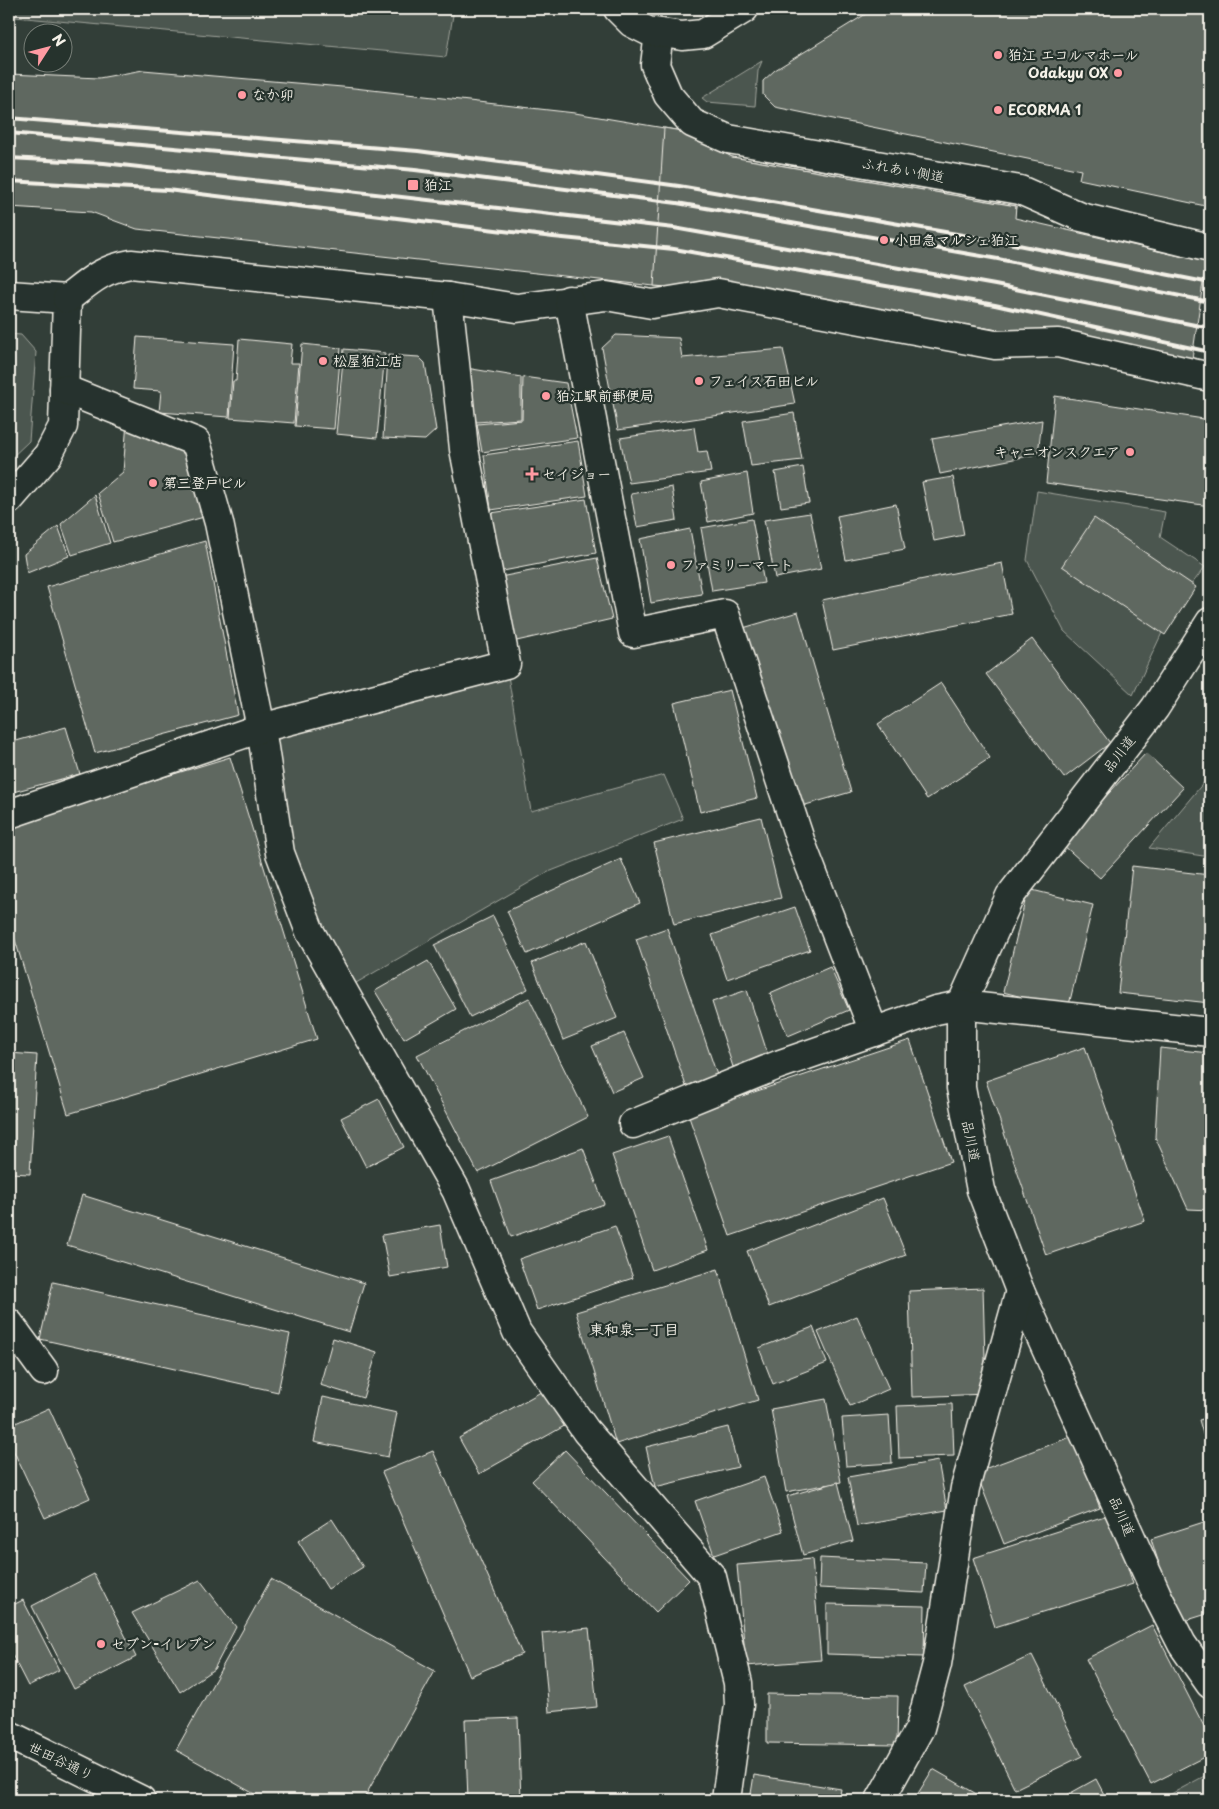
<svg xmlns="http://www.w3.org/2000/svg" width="1219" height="1809" viewBox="0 0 1219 1809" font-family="'Playpen Sans','Klee One',sans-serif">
	<rect width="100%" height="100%" fill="#323e38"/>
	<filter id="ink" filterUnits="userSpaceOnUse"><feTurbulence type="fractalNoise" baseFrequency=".02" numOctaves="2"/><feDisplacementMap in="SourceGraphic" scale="10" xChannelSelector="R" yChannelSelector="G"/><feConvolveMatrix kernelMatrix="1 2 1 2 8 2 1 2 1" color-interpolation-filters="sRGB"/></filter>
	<g filter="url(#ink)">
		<g fill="#4c564f" stroke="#a0a49c">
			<path d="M15,9H454L446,57L15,17Z"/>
			<path d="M762,61L758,71L755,106L707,102L702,98Z"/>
			<path d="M9,334L21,335L36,352L29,441L9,460Z"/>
			<path d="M1037,491L1165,512L1160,537L1205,567L1174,607L1133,695L1064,631L1027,560Z"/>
			<path d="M506,664L531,811L664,775L683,819L546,873L344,990L310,932L261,728Z"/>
			<path d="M1210,775V857L1149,848Z"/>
			<path d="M1210,1773V1800H1160Z"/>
		</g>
		<g fill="#5f6861" stroke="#f4f1e8">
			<path d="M874,9H1210V207L1079,179L1081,170L775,107L763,95V81L775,70Z"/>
			<path d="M143,70L354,88L575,113L682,131L732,157L1016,206L998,330L713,282L667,287L654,286L137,229L91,212L9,207V74L99,78Z"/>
			<path d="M664,128L682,131L732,157L1016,206L1015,218L1206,262L1192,359L1053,332L998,330L713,282L667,287L654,286Z"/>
			<path d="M616,335L679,338L682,358L783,349L795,404L618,430L602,348Z"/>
			<path d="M137,337L234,344L229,417L159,412L161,391L133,389Z"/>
			<path d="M239,339L292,344L290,363H299L294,423L230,418L233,381H236Z"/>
			<path d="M302,344L341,348L334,429L295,426Z"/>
			<path d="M344,349L385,353L377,438L336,434Z"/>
			<path d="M388,355L419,357L425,363L436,430L425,440L383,438Z"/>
			<path d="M466,368L521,377V419L476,422Z"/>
			<path d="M523,377L566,383L577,438L482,452L477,424L522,420Z"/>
			<path d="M1055,396L1210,420V506L1046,483Z"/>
			<path d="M794,413L802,460L751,466L743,421Z"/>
			<path d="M1042,420L1038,454L940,474L932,439Z"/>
			<path d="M127,422L190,456L204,517L113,542L98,493L123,472Z"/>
			<path d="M694,427L698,452L707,451L711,472L629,483L620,438Z"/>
			<path d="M578,441L587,496L491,510L484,455Z"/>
			<path d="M803,467L809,503L781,507L775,472Z"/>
			<path d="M747,473L753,513L708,522L701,482Z"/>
			<path d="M953,477L964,535L934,541L922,482Z"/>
			<path d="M672,487L677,520L637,527L631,494Z"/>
			<path d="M95,495L110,543L72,555L61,524Z"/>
			<path d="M586,499L596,553L498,572L491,513Z"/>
			<path d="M896,504L905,549L846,560L837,516Z"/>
			<path d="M810,513L821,569L775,578L764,520Z"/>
			<path d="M1094,518L1196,587L1165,635L1062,566Z"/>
			<path d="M752,519L764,583L712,591L701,528Z"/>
			<path d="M58,526L69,556L27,573L24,554Z"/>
			<path d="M690,529L702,594L651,603L640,539Z"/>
			<path d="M205,541L238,715L95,753L47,587Z"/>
			<path d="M597,558L612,619L508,643L500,577Z"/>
			<path d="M1002,563L1012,614L833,650L822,600Z"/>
			<path d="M798,612L851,792L795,808L743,628Z"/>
			<path d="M1032,639L1110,743L1064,778L986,674Z"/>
			<path d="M941,683L990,758L927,799L878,724Z"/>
			<path d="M730,690L757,798L700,812L674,703Z"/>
			<path d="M66,727L80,774L13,792L9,777V743Z"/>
			<path d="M1146,753L1183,788L1100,878L1062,844Z"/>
			<path d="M230,757L317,1039L68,1114L9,920V824Z"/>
			<path d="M761,817L781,898L674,924L654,843Z"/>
			<path d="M621,859L640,903L527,954L507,911Z"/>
			<path d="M1132,866L1210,875V1003L1118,993Z"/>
			<path d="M1028,889L1093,905L1068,1009L1003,992Z"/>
			<path d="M795,907L810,950L727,979L712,935Z"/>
			<path d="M493,916L528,989L470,1017L434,945Z"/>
			<path d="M667,928L717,1075L686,1086L636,939Z"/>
			<path d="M586,941L617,1018L563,1040L532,963Z"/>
			<path d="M428,961L456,1009L404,1039L375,991Z"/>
			<path d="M830,967L849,1010L788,1036L770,993Z"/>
			<path d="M747,990L768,1055L733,1067L712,1002Z"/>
			<path d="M529,998L588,1117L478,1173L417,1055Z"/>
			<path d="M624,1033L644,1078L612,1092L592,1046Z"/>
			<path d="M910,1040L951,1162L730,1236L688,1114Z"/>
			<path d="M1085,1047L1145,1221L1046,1255L986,1081Z"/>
			<path d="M1160,1048L1210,1053V1210L1188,1209L1155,1137Z"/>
			<path d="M9,1053L37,1055L30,1174L9,1173Z"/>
			<path d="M379,1099L404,1147L366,1167L341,1118Z"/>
			<path d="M668,1136L708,1250L652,1270L612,1155Z"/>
			<path d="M583,1148L604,1204L511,1237L491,1181Z"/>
			<path d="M82,1195L364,1283L349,1332L67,1245Z"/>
			<path d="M883,1198L906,1255L769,1307L747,1251Z"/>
			<path d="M440,1225L447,1267L390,1277L382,1235Z"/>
			<path d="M615,1226L633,1278L537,1310L519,1259Z"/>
			<path d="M718,1269L758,1400L616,1444L576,1312Z"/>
			<path d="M53,1282L290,1334L278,1392L40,1339Z"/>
			<path d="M983,1288L986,1394L912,1397L909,1291Z"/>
			<path d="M857,1316L889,1389L850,1406L818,1332Z"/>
			<path d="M813,1327L827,1363L773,1384L759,1348Z"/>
			<path d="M333,1338L377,1352L363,1398L320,1385Z"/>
			<path d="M548,1388L568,1424L479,1474L459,1438Z"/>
			<path d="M323,1397L397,1413L388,1457L314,1442Z"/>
			<path d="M826,1399L841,1482L786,1492L771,1409Z"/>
			<path d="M952,1404L954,1456L899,1458L897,1406Z"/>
			<path d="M49,1408L90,1498L45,1518L9,1441V1426Z"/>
			<path d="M889,1415L892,1463L846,1466L842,1418Z"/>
			<path d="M1210,1417V1458L1199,1420Z"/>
			<path d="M728,1427L738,1467L655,1487L646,1447Z"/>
			<path d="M1073,1436L1100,1508L1004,1544L976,1472Z"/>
			<path d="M565,1450L689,1580L656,1612L532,1481Z"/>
			<path d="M433,1451L522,1654L470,1676L382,1472Z"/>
			<path d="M938,1461L947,1510L857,1526L848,1477Z"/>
			<path d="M764,1477L783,1531L714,1555L695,1501Z"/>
			<path d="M838,1482L853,1541L803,1555L787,1496Z"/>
			<path d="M1111,1514L1133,1584L995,1627L973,1558Z"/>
			<path d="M332,1519L363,1567L328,1589L298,1541Z"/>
			<path d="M1210,1520V1613L1178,1623L1151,1539Z"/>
			<path d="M820,1558L926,1563L924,1593L819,1588Z"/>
			<path d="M812,1559L821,1660L746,1666L737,1565Z"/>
			<path d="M94,1574L136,1657L74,1689L32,1606Z"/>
			<path d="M271,1579L435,1671L363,1800H265L176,1750Z"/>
			<path d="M200,1580L236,1627L214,1669L180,1692L132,1613Z"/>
			<path d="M23,1600L59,1670L28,1686L9,1649V1607Z"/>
			<path d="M827,1604L925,1606L924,1657L827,1654Z"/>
			<path d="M1152,1625L1210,1738V1754L1151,1784L1086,1659Z"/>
			<path d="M589,1628L597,1707L549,1712L542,1633Z"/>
			<path d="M1032,1655L1082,1756L1015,1789L965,1687Z"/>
			<path d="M767,1694L898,1696L897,1745L767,1743Z"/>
			<path d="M518,1718L521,1800H468L465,1720Z"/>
			<path d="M933,1769L987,1800H914Z"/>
			<path d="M754,1775L841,1789L839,1800H750Z"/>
			<path d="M1096,1779L1107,1800H1070L1067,1795Z"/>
		</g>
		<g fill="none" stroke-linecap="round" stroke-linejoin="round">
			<g stroke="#f4f1e8" stroke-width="31">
				<g id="minor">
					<path d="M659,33L655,65L668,95L692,123L728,139L1020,190L1081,217L1210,248"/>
					<path d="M9,295L67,299L63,426L48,455L9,500"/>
					<path d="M67,299C90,281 102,269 131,264L448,297L517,308L606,296L652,304L718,293L995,345L1058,343L1210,377"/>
					<path d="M569,300L633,633L725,614L800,840L874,1032"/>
					<path d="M64,389L196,442L219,523L261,728L280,853L310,932L456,1190L517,1332L586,1431L712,1577L738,1683L739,1705L726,1800"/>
					<path d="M1210,622L1155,708L1010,896L961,1005V1088L981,1190L1020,1291L1157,1595L1182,1644L1210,1684"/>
					<path d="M9,814L261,728L506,664L464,449L448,297"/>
					<path d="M633,1124L778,1065L936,1010L961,1005L1210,1032"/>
					<path d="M9,1323L44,1371"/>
					<path d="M880,1800L920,1728L937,1664L965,1488L1020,1291"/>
				</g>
			</g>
			<g stroke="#f4f1e8" stroke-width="31">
				<path id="tertiary" d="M618,9L632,23L648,31L682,36L703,34L744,9"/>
			</g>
			<g stroke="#f4f1e8" stroke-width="31">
				<path id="primary" d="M9,1735L141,1800"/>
			</g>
			<use href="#minor" stroke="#26332d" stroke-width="28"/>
			<use href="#tertiary" stroke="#26332d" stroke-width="28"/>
			<use href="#primary" stroke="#26332d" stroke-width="28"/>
			<g stroke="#f4f1e8" stroke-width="4">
				<path d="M9,118L418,151L679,186L1003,242L1210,283"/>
				<path d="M9,133L415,170L677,203L998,259L1210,302"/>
				<path d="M9,158L104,163L674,228L995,285L1210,328"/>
				<path d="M9,181L167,190L553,237L674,249L995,305L1210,352"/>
			</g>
		</g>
	</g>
	<g fill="#ff9aa2" stroke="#26332d" stroke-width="2">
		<circle cx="998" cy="55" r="5"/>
		<circle cx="1118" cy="73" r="5"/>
		<circle cx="242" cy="95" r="5"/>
		<circle cx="998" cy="110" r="5"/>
		<rect x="407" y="179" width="12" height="12" rx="2.5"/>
		<circle cx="884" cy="240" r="5"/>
		<circle cx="323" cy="361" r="5"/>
		<circle cx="699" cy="381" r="5"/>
		<circle cx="546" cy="396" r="5"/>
		<circle cx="1130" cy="452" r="5"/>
		<path d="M529.5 466.5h5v5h5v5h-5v5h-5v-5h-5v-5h5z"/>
		<circle cx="153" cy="483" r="5"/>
		<circle cx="671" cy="565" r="5"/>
		<circle cx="101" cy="1644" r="5"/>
	</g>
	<g text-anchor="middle" stroke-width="4.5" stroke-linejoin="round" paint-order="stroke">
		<g font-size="14" font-weight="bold" fill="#f4f1e8" stroke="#26332d" text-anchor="start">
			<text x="1008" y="60">狛江 エコルマホール</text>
			<text x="1108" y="78" text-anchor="end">Odakyu OX</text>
			<text x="252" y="100">なか卯</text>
			<text x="1008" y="115">ECORMA 1</text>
			<text x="424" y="190">狛江</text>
			<text x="894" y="245">小田急マルシェ狛江</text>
			<text x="333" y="366">松屋狛江店</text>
			<text x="709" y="386">フェイス石田ビル</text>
			<text x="556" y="401">狛江駅前郵便局</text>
			<text x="1120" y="457" text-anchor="end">キャニオンスクエア</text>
			<text x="542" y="479">セイジョー</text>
			<text x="163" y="488">第三登戸ビル</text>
			<text x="681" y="570">ファミリーマート</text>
			<text x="111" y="1649">セブン-イレブン</text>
		</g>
		<g font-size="14" fill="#f4f1e8" stroke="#26332d">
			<text transform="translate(903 170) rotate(10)" y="5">ふれあい側道</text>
			<text transform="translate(1119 754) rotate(-52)" y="5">品川道</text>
			<text transform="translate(971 1141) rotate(79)" y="5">品川道</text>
			<text transform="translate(1122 1516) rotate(66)" y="5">品川道</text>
			<text transform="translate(61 1761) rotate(26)" y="5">世田谷通り</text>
		</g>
		<g font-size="15" font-weight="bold" fill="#f4f1e8" stroke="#26332d">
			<text x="634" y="1335">東和泉一丁目</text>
		</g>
	</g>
	<rect width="1219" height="1809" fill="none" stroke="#26332d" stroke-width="30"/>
	<rect x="15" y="15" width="1189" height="1779" fill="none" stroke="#f4f1e8" stroke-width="2" filter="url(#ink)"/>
	<g transform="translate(48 48) rotate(54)"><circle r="24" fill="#26332d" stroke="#787f78"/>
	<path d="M0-4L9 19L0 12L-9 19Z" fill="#ff9aa2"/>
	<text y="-8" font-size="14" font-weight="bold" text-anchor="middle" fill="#f4f1e8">N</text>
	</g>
</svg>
